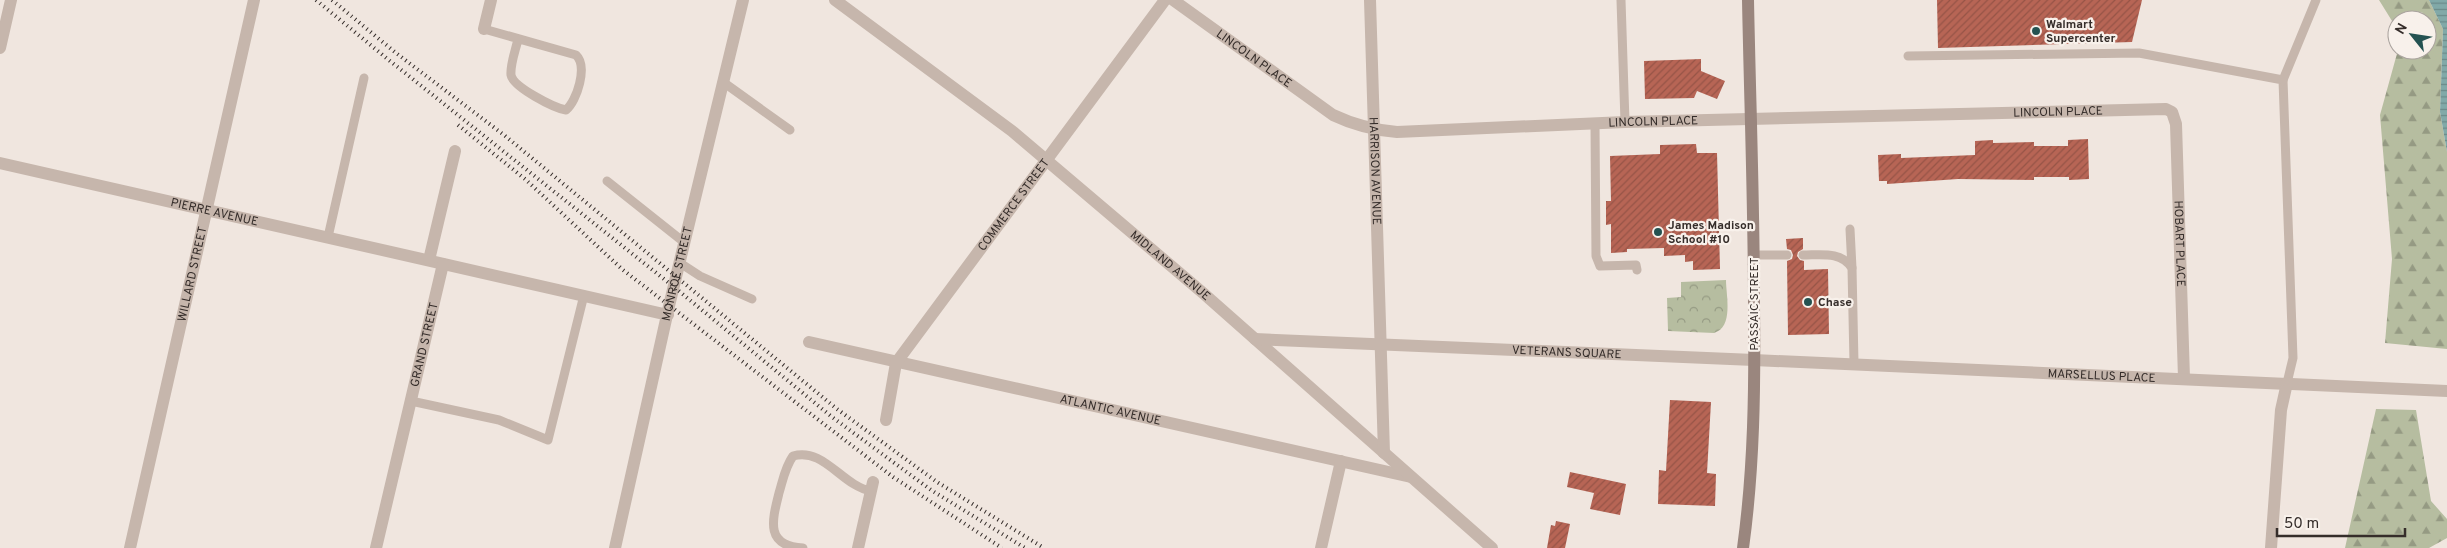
<svg xmlns="http://www.w3.org/2000/svg" width="2447" height="548" viewBox="0 0 2447 548" font-family="Overpass,sans-serif">
	<defs>
		<pattern id="forest-firs" width="22" height="20" patternUnits="userSpaceOnUse" patternTransform="scale(1.25)"><rect width="22" height="20" fill="#b6bda0"/><path d="M5 1l3.5 6h-7zM16 11l3.5 6h-7z" fill="#959a83"/></pattern>
		<pattern id="park-crowns" width="20" height="18" patternUnits="userSpaceOnUse" patternTransform="scale(1.25)"><rect width="20" height="18" fill="#b6bda0"/><path d="M2 6a3 3 0 1 1 6 0M12 15a3 3 0 1 1 6 0" fill="none" stroke="#959a83"/></pattern>
		<pattern id="water-rules" width="6" height="5" patternUnits="userSpaceOnUse" patternTransform="scale(1.25)"><rect width="6" height="5" fill="#81a9a8"/><path d="M0 2.5h6" fill="none" stroke="#6a8a89"/></pattern>
		<pattern id="building-hatch" width="6" height="6" patternUnits="userSpaceOnUse" patternTransform="scale(1.25)"><rect width="6" height="6" fill="#b76555"/><path d="M-1 1l2-2M0 6l6-6M5 7l2-2" fill="none" stroke="#965447"/></pattern>
	</defs>
	<rect width="100%" height="100%" fill="#f0e6df"/>
	<g fill="url(#forest-firs)">
		<path d="M2379,0H2429L2443,29L2440,112L2447,152V349L2385,343L2392,259L2380,115L2398,50H2427V20H2397V29Z"/>
		<path d="M2376,409L2416,410L2431,501L2447,519V538L2429,548H2345Z"/>
	</g>
	<path fill="url(#park-crowns)" d="M1726,280C1726,296 1734,327 1714,333L1668,331L1667,298L1681,297V282Z"/>
	<path fill="url(#water-rules)" d="M2429,0H2447V152L2440,112L2443,29Z"/>
	<g fill="url(#building-hatch)">
		<path d="M1937,0H2142L2132,42L1938,48Z"/>
		<path d="M1701,59V71L1725,81L1717,99L1697,91L1694,98L1645,99L1644,61Z"/>
		<path d="M2088,139L2089,179L2069,180V177H2034V180L1958,179L1887,184V181H1879L1878,155L1901,154V158L1975,155V141L1993,140V143L2034,142V146H2068V140Z"/>
		<path d="M1696,144L1697,153H1717L1720,269L1693,270V261L1685,262V255L1664,256V248L1627,249V252L1611,253V224L1606,225V201H1611L1610,156L1660,154V145Z"/>
		<path d="M1803,238V249L1798,252L1797,256L1800,260L1804,261V270L1828,269L1829,334L1788,335L1787,261L1792,259L1793,255L1791,250L1787,249L1786,239Z"/>
		<path d="M1670,400L1711,402L1707,473L1716,474L1715,506L1658,504L1659,470L1666,471Z"/>
		<path d="M1570,472L1626,484L1620,515L1590,509L1594,493L1567,487Z"/>
		<path d="M1556,521L1570,524L1565,548H1547L1551,525L1555,526Z"/>
	</g>
	<g fill="none" stroke-linecap="round" stroke-linejoin="round">
		<g stroke="#c6b6ac" stroke-width="9">
			<path d="M1621,0L1625,122"/>
			<path d="M484,29L576,55C588,66 577,101 566,110C554,108 513,87 511,75C510,64 516,49 518,39"/>
			<path d="M1908,56L2139,53L2283,80L2293,358L2287,383"/>
			<path d="M2283,80L2316,0"/>
			<path d="M723,82L790,130"/>
			<path d="M1595,124L1596,256L1600,266L1636,265L1637,270"/>
			<path d="M607,181L685,243"/>
			<path d="M1850,229L1852,268"/>
			<path d="M328,237L364,78"/>
			<path d="M1754,255H1787"/>
			<path d="M1803,255C1821,255 1841,251 1852,268L1854,363"/>
			<path d="M680,263L700,276L752,299"/>
			<path d="M411,401L499,420L548,440L584,295"/>
			<path d="M803,548C765,546 772,521 779,493C783,480 785,467 793,456C824,447 842,486 871,491"/>
		</g>
		<g stroke="#c6b6ac" stroke-width="12">
			<path id="s1" d="M1173,0L1333,115C1354,125 1373,130 1397,132L1625,122L2166,109L2172,112L2176,124L2184,378"/>
			<path d="M484,29L491,0"/>
			<path d="M0,48L11,0"/>
			<path id="s2" d="M0,163L668,315"/>
			<path d="M429,260L455,151"/>
			<path id="s3" d="M809,342L1411,477"/>
			<path id="s4" d="M1754,360L2447,391"/>
			<path id="s5" d="M886,420L896,363L1165,0"/>
			<path id="s6" d="M130,548L254,0"/>
			<path id="s7" d="M376,548L443,264"/>
			<path d="M858,548L873,482"/>
			<path d="M1321,548L1341,461"/>
			<path d="M2271,548L2281,410L2287,383"/>
		</g>
		<g stroke="#c6b6ac" stroke-width="12">
			<path id="s8" d="M835,0L1012,131L1203,293L1492,548"/>
			<path id="s9" d="M1370,0L1384,453"/>
			<path id="s10" d="M1255,339L1754,360"/>
			<path id="s11" d="M615,548L669,306L743,0"/>
		</g>
		<path stroke="#9a867e" stroke-width="12" d="M1743,548C1754,468 1755,387 1754,306C1754,204 1750,102 1748,0"/>
		<g stroke="#352d2a" stroke-width="4" stroke-dasharray="1 4" stroke-linecap="butt">
			<path d="M316,0L390,61L674,287L832,417L931,490L1025,548"/>
			<path d="M332,0L396,53L504,135L837,409L937,482L1044,548"/>
			<path d="M458,125L525,179L623,270L893,477L1002,548"/>
		</g>
	</g>
	<g fill="#245251" stroke="#f8f1eb" stroke-width="2">
		<circle cx="2036" cy="31" r="5"/>
		<circle cx="1658" cy="232" r="5"/>
		<circle cx="1808" cy="302" r="5"/>
	</g>
	<g text-anchor="middle" stroke-width="4.5" stroke-linejoin="round" paint-order="stroke">
		<g font-size="12" font-weight="bold" fill="#352d2a" stroke="#f8f1eb" text-anchor="start">
			<text x="2046" y="28">Walmart<tspan x="2046" dy="14">Supercenter</tspan></text>
			<text x="1668" y="229">James Madison<tspan x="1668" dy="14">School #10</tspan></text>
			<text x="1818" y="306">Chase</text>
		</g>
		<g font-size="12" fill="#352d2a" stroke="#f8f1eb">
			<text dy="4" stroke="none"><textPath href="#s1" startOffset="100">LINCOLN PLACE</textPath></text>
			<text dy="4" stroke="none"><textPath href="#s1" startOffset="925">LINCOLN PLACE</textPath></text>
			<text dy="4" stroke="none"><textPath href="#s1" startOffset="520">LINCOLN PLACE</textPath></text>
			<text dy="4" stroke="none"><textPath href="#s9" startOffset="171">HARRISON AVENUE</textPath></text>
			<text dy="4" stroke="none"><textPath href="#s5" startOffset="255">COMMERCE STREET</textPath></text>
			<text dy="4" stroke="none"><textPath href="#s2" startOffset="220">PIERRE AVENUE</textPath></text>
			<text dy="4" stroke="none"><textPath href="#s1" startOffset="1172">HOBART PLACE</textPath></text>
			<text dy="4" stroke="none"><textPath href="#s8" startOffset="428">MIDLAND AVENUE</textPath></text>
			<text dy="4" stroke="none"><textPath href="#s6" startOffset="281">WILLARD STREET</textPath></text>
			<text dy="4" stroke="none"><textPath href="#s11" startOffset="281">MONROE STREET</textPath></text>
			<text transform="translate(1754 304) rotate(-90)" y="4">PASSAIC STREET</text>
			<text dy="4" stroke="none"><textPath href="#s7" startOffset="209">GRAND STREET</textPath></text>
			<text dy="4" stroke="none"><textPath href="#s10" startOffset="312">VETERANS SQUARE</textPath></text>
			<text dy="4" stroke="none"><textPath href="#s4" startOffset="348">MARSELLUS PLACE</textPath></text>
			<text dy="4" stroke="none"><textPath href="#s3" startOffset="309">ATLANTIC AVENUE</textPath></text>
		</g>
	</g>
	<g transform="translate(2412 35) rotate(300)"><circle r="24" fill="#f8f1eb" stroke="#aaa39e"/>
	<path d="M0-4L9 19L0 12L-9 19Z" fill="#245251"/>
	<text y="-8" font-size="14" font-weight="bold" text-anchor="middle" fill="#352d2a">N</text>
	</g>
	<path d="M2277 528v8h128v-8" fill="none" stroke="#352d2a" stroke-width="2.5"/>
	<text x="2284" y="528" font-size="15" fill="#352d2a" stroke="#f8f1eb" stroke-width="4" paint-order="stroke">50 m</text>
</svg>
